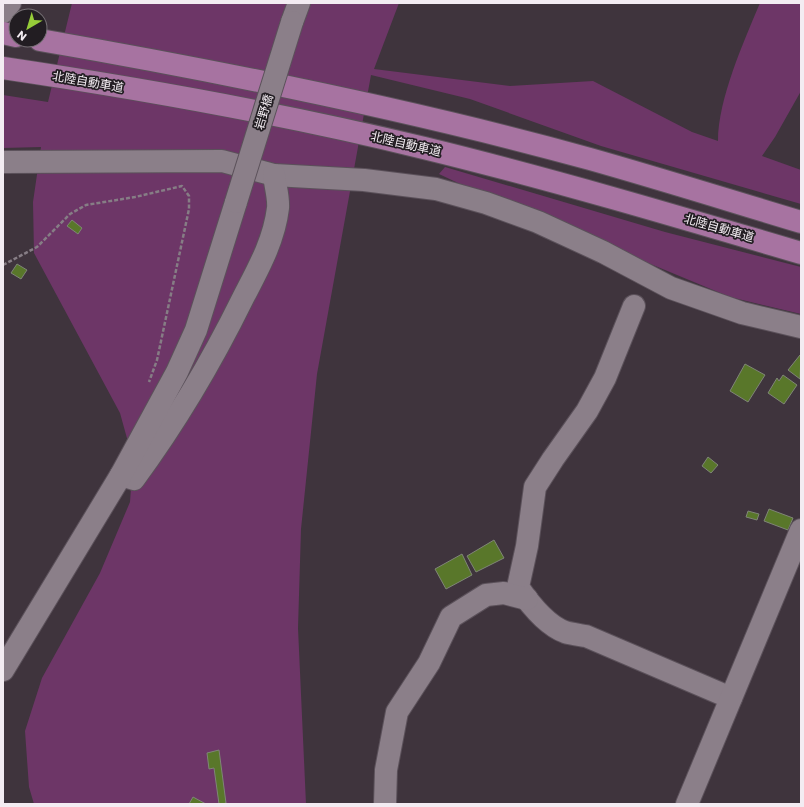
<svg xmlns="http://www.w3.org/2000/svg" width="804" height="807" viewBox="0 0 804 807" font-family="Poppins,'Noto Sans JP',sans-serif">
	<rect width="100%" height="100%" fill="#3f343d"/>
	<g fill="#6d3667">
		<path d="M72,3H399L374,69L510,86L593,81L692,132L718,141C718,99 744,41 760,3H801V91L775,137L762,156L801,170V204L601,146L470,99L371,75L317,374L301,529L298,628L306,804H34L29,787L25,731L42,678L100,573L130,502L133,460L120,413L34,253L33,202L41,147L3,148V95L48,102Z"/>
		<path d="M445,167L665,232L801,267V314L730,297L475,191L439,174Z"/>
	</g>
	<g fill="#59772a" stroke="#7f8577">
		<path d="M72,220L82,228L78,234L67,226Z"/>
		<path d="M17,264L27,270L21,279L11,273Z"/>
		<path d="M800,355H801L800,379L788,370Z"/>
		<path d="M745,364L765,375L748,402L730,391Z"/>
		<path d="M783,375L797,385L784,404L768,393L777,378L779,381Z"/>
		<path d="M708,457L718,465L711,473L702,466Z"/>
		<path d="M769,509L793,518L788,530L764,521Z"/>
		<path d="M748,511L759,514L757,520L746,517Z"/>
		<path d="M494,540L504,558L476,572L467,556Z"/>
		<path d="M462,554L472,575L446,589L435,569Z"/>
		<path d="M219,750L226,803L222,804H219L214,768L209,769L207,753Z"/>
		<path d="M193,797L206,804H189Z"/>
	</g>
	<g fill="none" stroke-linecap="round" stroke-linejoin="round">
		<g stroke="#5b515a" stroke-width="24">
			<g id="minor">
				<path d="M3,12L10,3"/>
				<path d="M292,22L299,3"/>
				<path d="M3,162L222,161L274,175L364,180L436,189L486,203L538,222L603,252L671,288L742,313L801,327"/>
				<path d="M634,306L605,378L587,411L553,459L535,487L527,546L518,587C529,603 546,625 565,632C571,634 580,635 586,636L731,698"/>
				<path d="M121,475L134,479C176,422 212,361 243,298C258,269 274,241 278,208C279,198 275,185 274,175"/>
				<path d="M3,670L121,475L177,372L196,330L236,202"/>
				<path d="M385,804L386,770L397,712L429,663L451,617L486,595L504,593L527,599"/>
				<path d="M687,804L801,530"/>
			</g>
		</g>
		<g stroke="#5b515a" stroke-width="24">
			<g id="highway">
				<path d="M3,33L16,36"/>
				<path d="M40,40C224,72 409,109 590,159C661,179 731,201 801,222"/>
				<path d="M3,68C144,89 285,114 424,148C551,179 676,216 801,253"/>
			</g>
		</g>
		<path stroke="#867d85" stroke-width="2.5" stroke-dasharray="4 2" stroke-linecap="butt" d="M3,265L37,247L70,214L86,205L135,197L182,186L189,196V209L157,360L149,382"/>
		<use href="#minor" stroke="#8b7f89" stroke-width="22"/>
		<use href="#highway" stroke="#a773a1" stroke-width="22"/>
		<g stroke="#5b515a" stroke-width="24" stroke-linecap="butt">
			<path id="minor-bridge" d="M236,202L292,22"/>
		</g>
		<use href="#minor-bridge" stroke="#8b7f89" stroke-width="22"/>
	</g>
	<g text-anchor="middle" stroke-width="3.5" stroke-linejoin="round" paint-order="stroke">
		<g font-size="12" fill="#f3ecf2" stroke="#221d22">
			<text transform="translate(88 82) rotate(10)" y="4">北陸自動車道</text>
			<text transform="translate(264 112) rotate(-73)" y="4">岩野橋</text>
			<text transform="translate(406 144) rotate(13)" y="4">北陸自動車道</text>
			<text transform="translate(719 228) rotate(16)" y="4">北陸自動車道</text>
		</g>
	</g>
	<rect width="804" height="807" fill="none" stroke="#f3ecf2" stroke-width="8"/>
	<g transform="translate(28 28) rotate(218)"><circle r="19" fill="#221d22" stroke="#767075"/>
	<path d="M0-3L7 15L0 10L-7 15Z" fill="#96cc39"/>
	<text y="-6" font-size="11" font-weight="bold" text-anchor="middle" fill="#f3ecf2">N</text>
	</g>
</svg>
